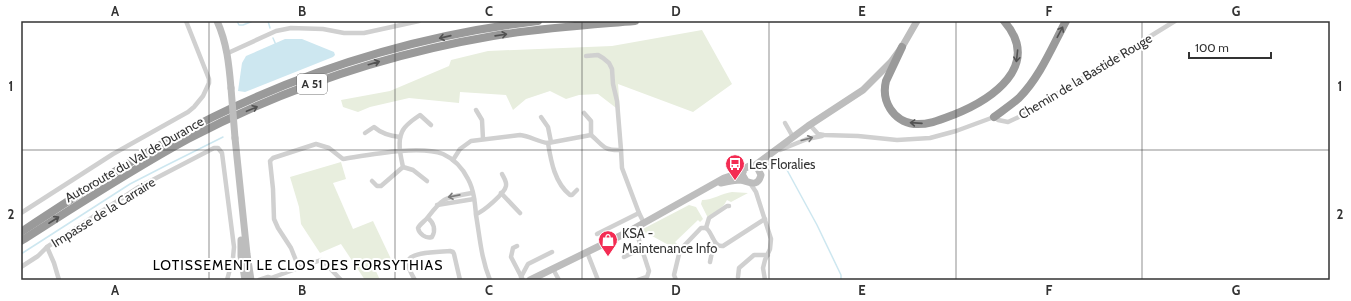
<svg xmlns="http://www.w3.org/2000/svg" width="1351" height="301" viewBox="0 0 1351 301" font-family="Cabin,sans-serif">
	<rect width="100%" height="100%" fill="#fff"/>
	<g fill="#e8eede">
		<path d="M702,30L732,84L693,112L618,84L620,111L598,94L579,95L566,99L550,91L526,99L513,110L506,95L460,92L459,103L409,98L370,107L358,112L343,107L341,100L390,91L449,66L451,60L488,51L612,46Z"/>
		<path d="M341,162L346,179L333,183L353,229L373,221L391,259L374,267L380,280H365L341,244L320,253L301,224L299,207L290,177Z"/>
		<path d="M732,192L748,193L731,202L727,200L724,205L708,218L701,204L702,200C713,200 722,193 732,192Z"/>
		<path d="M689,205L696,207L703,219L700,222L698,220L675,242L679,246L676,249L641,230Z"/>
	</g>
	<path fill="#cde7f0" d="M285,39H302L334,52L335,55L333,57L245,92L238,91L242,63L246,56Z"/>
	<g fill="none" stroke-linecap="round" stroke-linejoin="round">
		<g stroke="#cde7f0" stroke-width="1.5">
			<path d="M237,21L239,25H243L253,21"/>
			<path d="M268,21L270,28"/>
			<path d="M273,38L276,45"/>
			<path d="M787,170L817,225L841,275V280"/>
			<path d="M21,254L130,184L165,166L223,137"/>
		</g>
		<g stroke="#d0d0d0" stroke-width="4.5">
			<path d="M228,53L276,31L291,28L323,29L344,33H364L419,21"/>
			<path d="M586,56L598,55L603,58L609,63L612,69L613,84L617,101L621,150"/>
			<path d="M476,110L482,120L483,139"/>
			<path d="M584,113L591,121V135"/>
			<path d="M541,117L548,127L551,142"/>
			<path d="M785,123L793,137"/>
			<path d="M810,125L818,134L824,135L858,136L897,140L930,138L956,131L994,117L998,120L1008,122L1021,116L1175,21"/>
			<path d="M365,133L374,127C382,134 390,136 400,137"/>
			<path d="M548,143C551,162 555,183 570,195H572L577,190"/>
			<path d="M780,150L807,139L822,136"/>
			<path d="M453,160L460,149L471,141L520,135C530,136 538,142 548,143L591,135C603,145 603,151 621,150L622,168L639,213L644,223"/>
			<path d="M403,167L413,170L427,181"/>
			<path d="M372,181L377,186H381L403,167C401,157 397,143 402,132C404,126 414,119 420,115L431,125"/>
			<path d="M750,183L756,192L771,239L770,249L765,260L763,268L765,280"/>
			<path d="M501,193L520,213"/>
			<path d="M437,205L474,199"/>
			<path d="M21,213L113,154L188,112L194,107L203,96L209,83V79L186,21"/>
			<path d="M476,214C483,212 505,193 506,186C507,182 504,178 502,174"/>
			<path d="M428,218C434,223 436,230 432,237C426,239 419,234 418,228C420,224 425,221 428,217C445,195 446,198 472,193"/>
			<path d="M635,228L649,271L647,277L638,280"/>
			<path d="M706,228C713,233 713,247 723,246L765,219"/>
			<path d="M706,228L709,218L727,206H729"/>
			<path d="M597,234L639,213"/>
			<path d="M517,246L513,248L511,257L523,280"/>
			<path d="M47,247L54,263L59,280"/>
			<path d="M587,252L598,280"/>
			<path d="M624,257L642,248"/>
			<path d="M710,262L713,247L716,244"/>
			<path d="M21,267L38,256L47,247L139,187L214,148H218L222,153L234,247L233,258L227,280"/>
			<path d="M299,268L291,248L278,228L274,219L273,189L270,161L273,158L316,144L329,148L343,159C369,155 419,145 443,154C454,159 463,169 468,179C474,190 475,203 476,215C480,238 481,258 490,280"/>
			<path d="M553,269L559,280"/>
			<path d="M521,277L528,264L552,252"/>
			<path d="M738,277L739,268L754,255H768"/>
			<path d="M259,280L268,277L271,278L321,260L324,262L341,280"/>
			<path d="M415,280C412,275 407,267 408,262C409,251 441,252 450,251L453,252L454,254L460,280"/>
			<path d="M676,280L674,275L680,250L701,228H706"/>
		</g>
		<g stroke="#bdbdbd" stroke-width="7">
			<path d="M217,21C227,43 229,65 231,88"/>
			<path d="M235,138L247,254L251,280"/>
			<path d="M754,166L808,126L863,90L891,62L902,47L917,21"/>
			<path d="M721,183C727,182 734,180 740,180C749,181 757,189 761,175L757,167L749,166L744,169L742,174L746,181"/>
			<path d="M241,240V256L245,280"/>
			<path d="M530,280L626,233L724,178L743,172"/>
		</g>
		<g stroke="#9a9a9a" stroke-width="8">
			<path d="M902,47L886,81C881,101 893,121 914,124C928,125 940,120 953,115C991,100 1043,66 1004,21"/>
			<path d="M994,117C1002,111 1011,105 1019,98C1040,77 1052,47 1066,21"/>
			<path d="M21,232C83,191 146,150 213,117C315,67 426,34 538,21"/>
			<path d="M21,241C76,206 131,170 188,139C283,89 387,54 493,36C540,28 588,25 635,21"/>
		</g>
		<path stroke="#bdbdbd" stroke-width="7" d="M231,88L235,138"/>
	</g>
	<defs><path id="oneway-shaft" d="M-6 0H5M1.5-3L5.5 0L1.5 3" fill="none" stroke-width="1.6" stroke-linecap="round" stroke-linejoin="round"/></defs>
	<g stroke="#525252">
		<use href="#oneway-shaft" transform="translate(1060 32) rotate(-62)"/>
		<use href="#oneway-shaft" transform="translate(501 35) rotate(-8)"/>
		<use href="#oneway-shaft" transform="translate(445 37) rotate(167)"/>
		<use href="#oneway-shaft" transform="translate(1017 56) rotate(96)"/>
		<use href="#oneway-shaft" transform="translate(374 63) rotate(-16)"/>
		<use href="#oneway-shaft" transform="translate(252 109) rotate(-23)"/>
		<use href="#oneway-shaft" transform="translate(916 123) rotate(-176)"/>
		<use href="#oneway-shaft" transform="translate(54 220) rotate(-33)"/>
	</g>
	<g stroke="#7a7a7a">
		<use href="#oneway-shaft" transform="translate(807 139) rotate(-15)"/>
		<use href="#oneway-shaft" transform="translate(454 196) rotate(169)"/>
	</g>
	<path fill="none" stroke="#333" stroke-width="1" stroke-opacity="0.55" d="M209,21V280M395,21V280M582,21V280M769,21V280M956,21V280M1142,21V280M21,150H1330"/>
	<defs>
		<g id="bus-pin" transform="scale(1)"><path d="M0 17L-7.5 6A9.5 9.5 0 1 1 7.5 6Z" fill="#f32c53" stroke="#fff"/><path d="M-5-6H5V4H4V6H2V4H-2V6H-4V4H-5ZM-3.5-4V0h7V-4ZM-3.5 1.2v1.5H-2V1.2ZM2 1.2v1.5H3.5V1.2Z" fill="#fff"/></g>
		<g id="shop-pin" transform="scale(1)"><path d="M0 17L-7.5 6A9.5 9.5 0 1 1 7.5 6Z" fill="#f32c53" stroke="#fff"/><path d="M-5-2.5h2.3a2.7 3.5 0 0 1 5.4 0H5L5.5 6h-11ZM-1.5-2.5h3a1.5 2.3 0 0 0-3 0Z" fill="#fff"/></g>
	</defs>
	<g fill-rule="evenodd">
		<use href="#bus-pin" x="735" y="164"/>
		<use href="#shop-pin" x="608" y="240"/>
	</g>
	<g text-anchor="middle" stroke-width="4" stroke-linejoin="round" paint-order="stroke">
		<rect fill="#fff" stroke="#707070" stroke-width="1" x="297" y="74" width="30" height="20" rx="3"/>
		<g font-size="12" font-weight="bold" fill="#333">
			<text x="312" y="88">A 51</text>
		</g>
		<g font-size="13" fill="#333" stroke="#fff">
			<text transform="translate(1085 76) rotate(-31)" y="5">Chemin de la Bastide Rouge</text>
			<text transform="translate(134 159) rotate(-30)" y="5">Autoroute du Val de Durance</text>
			<text transform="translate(103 212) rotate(-32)" y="5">Impasse de la Carraire</text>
		</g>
		<g font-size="13" fill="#333" stroke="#fff" text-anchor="start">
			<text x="749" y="169">Les Floralies</text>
			<text x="622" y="238">KSA -<tspan x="622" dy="15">Maintenance Info</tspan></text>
		</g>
		<g font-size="14" letter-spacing="1" fill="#000" stroke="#fff">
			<text x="298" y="270">LOTISSEMENT LE CLOS DES FORSYTHIAS</text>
		</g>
	</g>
	<rect width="1351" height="301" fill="none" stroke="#ffffff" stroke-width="44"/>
	<path d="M1189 52v6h82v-6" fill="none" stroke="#333333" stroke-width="2"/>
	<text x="1195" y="52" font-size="12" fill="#333333" stroke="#ffffff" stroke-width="3" paint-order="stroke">100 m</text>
	<rect x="22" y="22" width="1307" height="257" fill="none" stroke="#333" stroke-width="1.5"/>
	<g font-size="13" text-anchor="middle" font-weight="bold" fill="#333">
		<text x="115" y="16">A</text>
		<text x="302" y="16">B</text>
		<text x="489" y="16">C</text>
		<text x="676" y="16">D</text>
		<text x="862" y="16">E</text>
		<text x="1049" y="16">F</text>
		<text x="1236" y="16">G</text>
		<text x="11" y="91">1</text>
		<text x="1340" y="91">1</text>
		<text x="11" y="219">2</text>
		<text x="1340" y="219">2</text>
		<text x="115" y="295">A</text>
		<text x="302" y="295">B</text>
		<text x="489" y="295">C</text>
		<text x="676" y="295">D</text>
		<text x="862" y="295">E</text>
		<text x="1049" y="295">F</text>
		<text x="1236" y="295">G</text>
	</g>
</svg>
